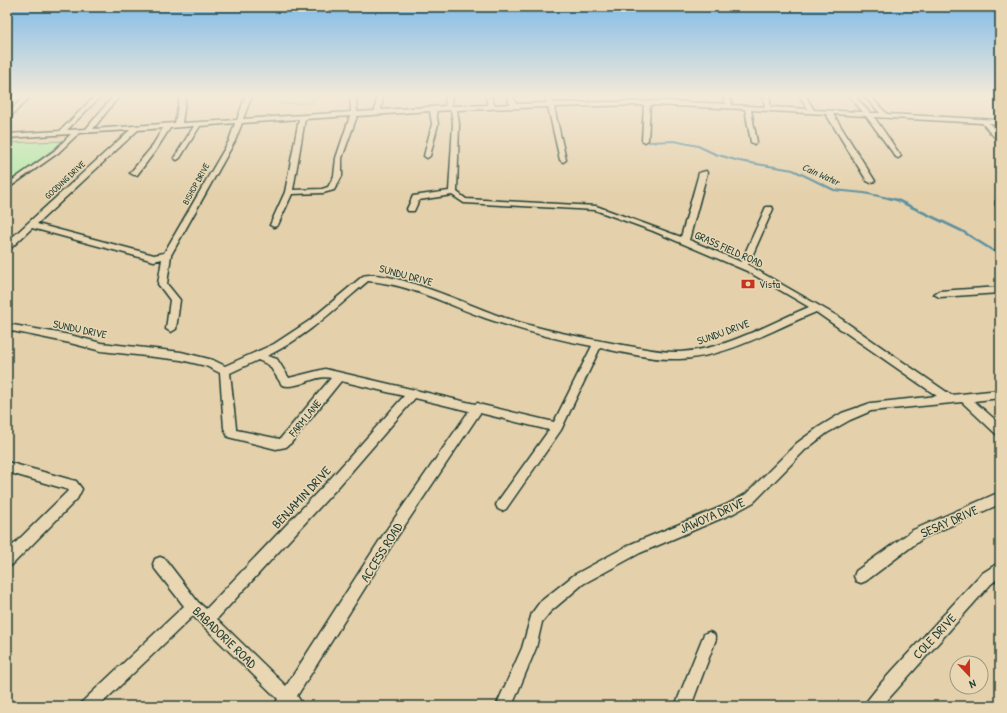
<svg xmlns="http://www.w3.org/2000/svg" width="1007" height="713" viewBox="0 0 1007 713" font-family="'Patrick Hand',sans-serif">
	<rect width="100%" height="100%" fill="#e4d0ab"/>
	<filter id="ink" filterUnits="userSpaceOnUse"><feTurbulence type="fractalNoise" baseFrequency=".025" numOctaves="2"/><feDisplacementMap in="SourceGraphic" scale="8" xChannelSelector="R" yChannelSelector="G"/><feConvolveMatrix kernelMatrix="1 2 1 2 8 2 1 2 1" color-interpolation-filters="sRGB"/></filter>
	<g filter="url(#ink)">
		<g fill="#b4e9aa" stroke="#6a936f">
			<path d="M283,95H315L312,103L280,104Z"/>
			<path d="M64,141L7,184V143Z"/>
		</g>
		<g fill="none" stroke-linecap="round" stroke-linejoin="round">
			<path stroke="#5d909f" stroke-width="2" d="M649,142L674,141L698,146L715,154L739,161L793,170L834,190L864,193L893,199"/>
			<path stroke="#5d909f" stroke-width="2.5" d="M889,198L897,200L962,231L1000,255"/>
			<g stroke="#1f3d34" stroke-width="3">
				<g id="street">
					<path d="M26,95H32L7,120V114Z"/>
					<path d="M96,95H102L67,130L86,129L114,95H120L93,129L175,123L180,95H186L182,123L237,120L246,95H252L243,119L351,112L350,95H356L357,112L375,111L377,95H383L381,110L445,106L446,95H452L451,106L488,105L485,95H491L494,105L510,104L507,95H513L516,104L547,103L545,95H551L553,103L668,101L726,104L723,95H729L732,105L765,107L763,95H769L771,107L808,109L799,95H805L814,110L863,112L848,95H854L870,113H880L863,95H869L887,114L1000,120V124L989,123L1000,136V142L998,141L982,123L874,117L901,156L898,158L896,157L866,116L833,114L875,181L871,183L867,181L826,114L751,110L757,142L754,144L751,142L745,109L650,105L648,140L645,142L642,140L644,105L554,107L566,160L563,162L560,160L548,107L457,110L459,124L457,192L466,199L596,206L681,237L699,173L706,171L707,173L689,240L741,262L765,209L766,207H772L773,209L748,265L837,316L887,351L951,395L1000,390V398L974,401L1000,424V436L996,434L962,402L871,411L850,420L827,433L805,450L754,502L734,513L640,553L583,584L550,612L542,622L536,648L512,706H496L522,648L532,613L540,602L574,575L631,544L726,505L746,494L797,443L819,427L842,413L871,403L937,396L816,312C774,329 725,358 679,359C653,360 626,353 600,348L561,430L506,509L502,511L498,509L496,505L498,501L549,430L480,413L395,540L297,696L304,706H274L278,699L193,616L99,706H80L83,701L184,606L155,569L153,564L155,559L160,557L165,559L198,602L206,609L331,478L404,396L341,381L291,443L286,447L276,449L228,437L224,428L220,373L206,366L181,360L101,351L70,343L7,330V324L70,335L101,343L181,352L213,360L225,366L274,344L309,321L363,276C390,268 477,309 508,319C543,330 580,337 617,344C638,347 659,353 680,352C725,350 768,324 809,307L747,271L653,231L595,210L464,203L452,195L419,200L414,211H408L407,209L413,196L449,191L453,124L451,110L436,111L438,124L430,156L427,158L424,156L432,124L430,111L357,116L342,158V176L334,190L323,193L292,194L278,225L274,227L270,225L285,192L299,119L242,123L235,141L171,255L167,284L180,300L176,329L171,332L166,329L170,300L158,284L162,259L154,261L32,228L10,249L7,250V242L130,130L79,133L58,153L7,189V184L54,151L71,134L7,138V134L60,131ZM350,116L336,158L334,176L328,187L322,189L293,190L305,119ZM235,123L229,141L164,253L154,255L37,224L138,130L163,128L151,148L130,173L134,175H137L156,150L170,128L194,126L174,158L177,160L180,158L200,126ZM368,281C409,284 446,304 485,318C520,330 555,339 592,346L554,422L482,405L478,403L475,404L325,369L289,378L277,359L267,356C305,338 336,308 368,281ZM258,360L269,365L282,385C299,390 314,374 331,378L280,439L236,430V428L230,373ZM415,398L469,411L385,532L286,686L217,619L339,486Z"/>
					<rect x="996" y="201" width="4" height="4"/>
					<path d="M1000,287V293L939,297L934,294L939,291Z"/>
					<path d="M7,462L72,480L76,481L82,489L77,499L12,565L7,567V551L69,490L7,472Z"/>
					<path d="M1000,492V504L923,538L866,581L861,583L856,581L854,576L856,571L913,530Z"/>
					<path d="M1000,562V577L991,584L882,706H864L867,701L882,682L981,574Z"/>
					<path d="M709,632L714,634L716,639L691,706H675L704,634Z"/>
				</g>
			</g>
			<g stroke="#1f3d34" stroke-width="3">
				<path id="primary" d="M992,95H1000V99Z"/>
			</g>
			<use href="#street" fill="#e9d7b4" fill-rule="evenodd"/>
			<use href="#primary" fill="#e9d7b4" fill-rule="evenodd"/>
		</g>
	</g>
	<linearGradient id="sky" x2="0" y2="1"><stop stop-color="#81bce8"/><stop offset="0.49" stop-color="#f3ead9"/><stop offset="1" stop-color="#f3ead9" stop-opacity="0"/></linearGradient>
	<rect width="1007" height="195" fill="url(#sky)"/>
	<defs>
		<g id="bank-bare" transform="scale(1.08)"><path d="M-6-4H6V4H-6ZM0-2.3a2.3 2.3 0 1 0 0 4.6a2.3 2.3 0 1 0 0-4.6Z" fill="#c8321e" stroke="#e9d7b4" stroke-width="2.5" paint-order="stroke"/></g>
	</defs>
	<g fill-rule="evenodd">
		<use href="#bank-bare" x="748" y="284"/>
	</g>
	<g text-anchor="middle" stroke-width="3" stroke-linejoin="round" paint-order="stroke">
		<g font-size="9" fill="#1f3d34" stroke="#e9d7b4">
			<text transform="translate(65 180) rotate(-43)" y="3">GOODING DRIVE</text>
			<text transform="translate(196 184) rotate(-61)" y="3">BISHOP DRIVE</text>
		</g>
		<g font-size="10" font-style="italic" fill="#294b46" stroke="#e9d7b4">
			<text transform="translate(821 174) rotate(24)" y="4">Cain Water</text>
		</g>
		<g font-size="11" fill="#1f3d34" stroke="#e9d7b4">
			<text transform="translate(729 249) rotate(24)" y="4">GRASS FIELD ROAD</text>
			<text transform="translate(406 275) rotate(15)" y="4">SUNDU DRIVE</text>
			<text transform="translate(80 329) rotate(12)" y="4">SUNDU DRIVE</text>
			<text transform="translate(723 332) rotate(-20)" y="4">SUNDU DRIVE</text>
			<text transform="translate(305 418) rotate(-51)" y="4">FARM LANE</text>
		</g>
		<g font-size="11" fill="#1f3d34" stroke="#e9d7b4" text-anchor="start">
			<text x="759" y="288">Vista</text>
		</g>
		<g font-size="13" fill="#1f3d34" stroke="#e9d7b4">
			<text transform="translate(301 497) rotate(-47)" y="5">BENJAMIN DRIVE</text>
			<text transform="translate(712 515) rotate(-24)" y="5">JAWOYA DRIVE</text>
			<text transform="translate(949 521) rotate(-24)" y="5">SESAY DRIVE</text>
			<text transform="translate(381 552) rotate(-58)" y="5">ACCESS ROAD</text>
			<text transform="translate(934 636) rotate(-47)" y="5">COLE DRIVE</text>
			<text transform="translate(225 637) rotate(44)" y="5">BABADORIE ROAD</text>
		</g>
	</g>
	<rect width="1007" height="713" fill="none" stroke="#e9d7b4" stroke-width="24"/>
	<rect x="12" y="12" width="983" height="689" fill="none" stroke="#1f3d34" stroke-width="1.5" filter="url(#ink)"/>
	<g transform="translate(969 675) rotate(158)"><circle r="19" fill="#e9d7b4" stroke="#989981"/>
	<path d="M0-3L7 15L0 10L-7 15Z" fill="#c8321e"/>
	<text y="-6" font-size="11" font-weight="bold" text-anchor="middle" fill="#1f3d34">N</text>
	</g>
</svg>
